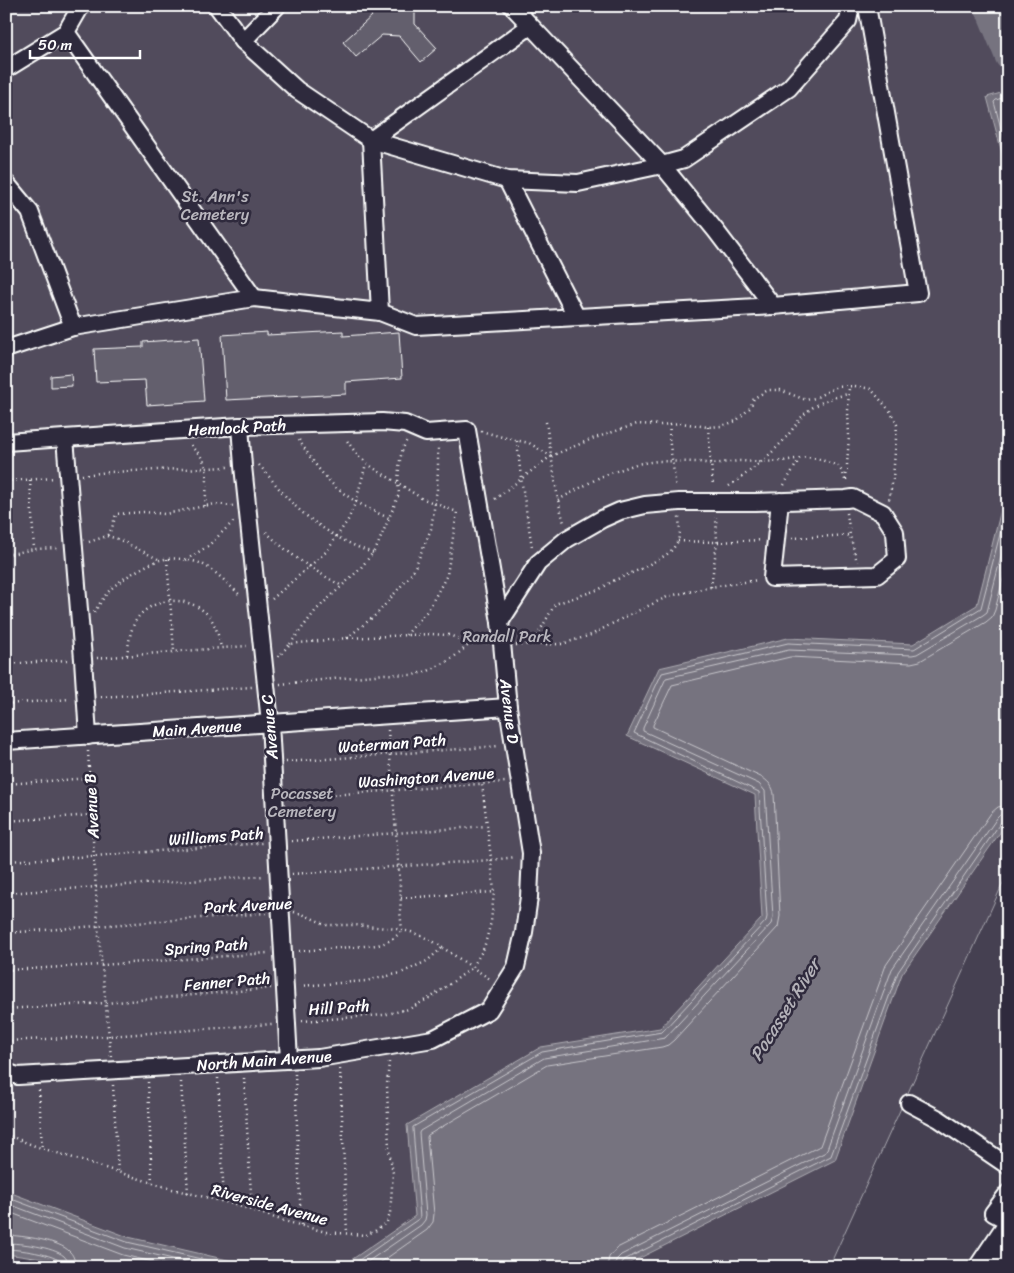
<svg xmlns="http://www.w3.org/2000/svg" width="1014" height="1273" viewBox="0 0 1014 1273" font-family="Sriracha,sans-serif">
	<rect width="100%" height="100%" fill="#373345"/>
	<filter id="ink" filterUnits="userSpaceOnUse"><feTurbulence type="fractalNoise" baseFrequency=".02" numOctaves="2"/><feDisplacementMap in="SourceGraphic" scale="10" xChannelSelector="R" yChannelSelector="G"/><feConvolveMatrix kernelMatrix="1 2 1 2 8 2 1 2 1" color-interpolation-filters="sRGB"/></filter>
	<g filter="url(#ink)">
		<path fill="#444051" d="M1008,825V1249L995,1267H640Z"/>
		<path fill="#514c5c" stroke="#a8a6ae" d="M6,6H1008V872L829,1267H6Z"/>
		<g fill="#76737f" stroke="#adabb2">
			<path d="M1008,91V175L987,97Z"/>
			<path d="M1008,482V821L902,974L835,1160L622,1267H341L415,1216L407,1125L541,1047L660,1028L762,918L755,795L627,736L659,668L788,638L913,644L977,605Z"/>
			<path d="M6,1191L128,1237L258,1267H62L42,1259L6,1254Z"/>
		</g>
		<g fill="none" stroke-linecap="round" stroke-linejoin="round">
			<g stroke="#c8c7cc" stroke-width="1">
				<path d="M1008,96L996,100L994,102L1008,155"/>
				<path d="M6,1197L127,1242L236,1267"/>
				<path d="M6,1203L125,1248L208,1267"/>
				<path d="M6,1211L123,1255L174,1267"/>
				<path d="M6,1235C22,1236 60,1240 70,1252C74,1256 75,1261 75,1267"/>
				<path d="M6,1243C21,1243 53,1247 64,1256C67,1259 68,1262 68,1267"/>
				<path d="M6,1249C16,1249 57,1254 61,1263C62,1264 61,1265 62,1267"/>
				<path d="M349,1267L420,1218L413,1129V1127L542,1052L662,1032L766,921L767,917L759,792L634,733L662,673L788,643L914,649L981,608L1008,503"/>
				<path d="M360,1267L421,1225L425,1220L426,1215L419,1133L420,1131L544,1058L665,1038L771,924L773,917L765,791L759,784L643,731V728L666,678L789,650L912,655L917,654L983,615L987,612L1008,529"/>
				<path d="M374,1267L427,1230L433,1222L434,1214L427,1137L428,1135L547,1065L662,1047L668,1045L674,1040L778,927L780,916L774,794C773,787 769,782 763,778L653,727V725L672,685L790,657L911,663L920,661L986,622L992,617L995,610L1008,560"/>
				<path d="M607,1267L609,1257L617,1248L820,1146L886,965L991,813L998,807L1008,805"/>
				<path d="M615,1267L616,1260L621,1255L826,1152L892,969L997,818L1001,814L1008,813"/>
				<path d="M621,1267L622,1263L624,1260L831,1156L898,972L1001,822L1004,820L1008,819"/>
			</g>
			<path stroke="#76737f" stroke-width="26" d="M987,6L1008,57"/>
		</g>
		<g fill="#635f6d" stroke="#fff">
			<path d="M364,6H415V24L437,48L421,62L399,36L382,35L356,57L343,42L372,16Z"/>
			<path d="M343,331V336L399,332L402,378L346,382V394L226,400L222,335L267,332V335Z"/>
			<path d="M199,338L204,401L147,405L145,380L96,382L94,349L143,347V342Z"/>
			<path d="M71,374L72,386L51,387V376Z"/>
		</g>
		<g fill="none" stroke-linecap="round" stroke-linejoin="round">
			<g stroke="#fff" stroke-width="20">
				<g id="minor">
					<path d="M217,6L243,41L297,90L371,140L507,180L578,183L662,165L684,159L789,88L848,21L851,6"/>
					<path d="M512,6L662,165L716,231L773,306"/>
					<path d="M66,32L254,298"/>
					<path d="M243,41L277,6"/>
					<path d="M6,69L66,32L81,6"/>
					<path d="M507,180L576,316"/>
					<path d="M6,183L30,212L73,327"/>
					<path d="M380,312L371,140L530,26"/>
					<path d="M6,349L73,327L254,298L380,312L416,326L773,306L918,293L867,6"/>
					<path d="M240,426L243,466L270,723L289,1060"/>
					<path d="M65,438L83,659L88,736"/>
					<path d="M6,442L240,426L382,422L405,424L426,433L467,430L500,622L508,707L531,853L529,897L524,932L516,967L489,1010L433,1039L319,1058L18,1076L6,1072"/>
					<path d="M500,622L538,563L567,539L602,519L620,511L645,505L679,502H755L846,499L853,498L883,513L895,532L897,559L877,575L772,578L780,501"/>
					<path d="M6,741L508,707"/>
					<path d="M909,1103L939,1119L1008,1166"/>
					<path d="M977,1267L1008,1221L993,1213L1008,1193"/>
				</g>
			</g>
			<g stroke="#fff" stroke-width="25">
				<path id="major" d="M996,1267L1008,1249"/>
			</g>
			<g stroke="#fff" stroke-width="2.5" stroke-dasharray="1 4" stroke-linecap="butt">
				<path d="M546,422L558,500L564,523"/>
				<path d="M670,424L669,438L676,487"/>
				<path d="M708,427L713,486"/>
				<path d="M481,431L502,437L529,443L551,456L592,439L637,424L660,425L681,423L708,427L722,426L736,421L750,408L754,398L768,390H780L806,400L815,398L836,387L855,386L871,389L890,411L897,425L893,478L889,500"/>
				<path d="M299,440C310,457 322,476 338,489C353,501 372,511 389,518"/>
				<path d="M517,441L521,478L532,547"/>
				<path d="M191,445C193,449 196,451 199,454C211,468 206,489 205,506"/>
				<path d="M259,465C271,478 281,492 293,504C316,526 344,543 373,553"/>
				<path d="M82,475L109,472L229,467"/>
				<path d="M30,480L34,549"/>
				<path d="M846,480L849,436L848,412L849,386"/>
				<path d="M6,481L54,478"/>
				<path d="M784,485L800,458"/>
				<path d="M729,486C748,473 765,460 781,443C788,436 794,427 800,419C812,404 830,398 848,394"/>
				<path d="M495,499L551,456"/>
				<path d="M558,500L600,477L636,464L658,461L699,462L711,464L740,461L761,462L783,461L807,457L819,459L838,466L843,473L846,483"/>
				<path d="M847,513L850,535L857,562"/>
				<path d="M266,532C291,556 313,570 342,586"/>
				<path d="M107,536L118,539L160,560"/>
				<path d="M792,538L850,535"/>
				<path d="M678,541L717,542L762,540"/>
				<path d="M89,542L107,536L112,528L116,514L144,512L165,514L215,504L233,506"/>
				<path d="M6,555L34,549L59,548"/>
				<path d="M167,559L174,651"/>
				<path d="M186,560L208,546L234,521"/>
				<path d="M711,587L717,542L716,517"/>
				<path d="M272,599L327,551L348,520L356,501L366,464"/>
				<path d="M94,612C100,604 105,594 113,587C123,578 147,564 160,560C172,557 191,559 202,564C217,572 229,585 241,596"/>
				<path d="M406,635L428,610L447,575L457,512L421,498L398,483C399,468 399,454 407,440"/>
				<path d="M348,638L431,634L449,635L462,640L470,644"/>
				<path d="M290,644L316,610L359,570L376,549L399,494L398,483C375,469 361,463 346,439"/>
				<path d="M516,645L562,644L591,635L623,618L669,596L711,587L758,580"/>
				<path d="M532,645L555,604L600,589L613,581L641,569L666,555L672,550L678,541L680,532L679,517"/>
				<path d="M127,655C129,642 130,626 140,615C158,596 191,596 209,616C216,625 219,637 221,648"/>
				<path d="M278,657L290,644L347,638L377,614L413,572L431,529L437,489L438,467V446"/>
				<path d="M97,658L247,646"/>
				<path d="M6,664L67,660"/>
				<path d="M280,684L385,674L413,675L428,671L450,660L470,644L488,643"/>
				<path d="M101,697L252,687"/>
				<path d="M6,704L70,699"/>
				<path d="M388,730L401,898L400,911L402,930"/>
				<path d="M88,751L98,927L111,1057"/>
				<path d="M286,762L500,746"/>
				<path d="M6,784L90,778"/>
				<path d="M289,798L506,782"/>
				<path d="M6,821L92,815"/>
				<path d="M292,841L487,826"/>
				<path d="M6,861L94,856L262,843"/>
				<path d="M292,874L491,860L516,857"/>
				<path d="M6,893L264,876"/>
				<path d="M401,898L494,892"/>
				<path d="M294,912L302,914L327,925H355L397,929L411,932L431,940L490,979"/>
				<path d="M6,933L266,913"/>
				<path d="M299,951L378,945C388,942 395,939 402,930"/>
				<path d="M6,970L102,965L268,953"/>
				<path d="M299,986L366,981L401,973L427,961L442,948"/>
				<path d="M6,1009L106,1003L271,988"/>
				<path d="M302,1021L383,1015L409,1009L433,996L472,968L484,948L491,922L494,892L491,858L482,784"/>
				<path d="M6,1041L109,1036L272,1024"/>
				<path d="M340,1069L347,1233"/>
				<path d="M295,1074L301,1225"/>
				<path d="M218,1078L224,1202"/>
				<path d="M244,1078L252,1210"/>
				<path d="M148,1082L152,1183"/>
				<path d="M181,1082L188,1193"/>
				<path d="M113,1085L118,1173"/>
				<path d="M39,1090L42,1149"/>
				<path d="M6,1134L10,1136L35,1146L172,1189L233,1204L284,1221L326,1232L365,1235L375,1231L387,1222L390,1214L393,1173L389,1150L387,1084L389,1062"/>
			</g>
			<use href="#minor" stroke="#2f2a3d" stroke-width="16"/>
			<use href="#major" stroke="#2f2a3d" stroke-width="21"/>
		</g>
	</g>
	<g text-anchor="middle" stroke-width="5" stroke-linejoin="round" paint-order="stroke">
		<g font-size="16" fill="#b9b7be" stroke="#2f2a3d">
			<text x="215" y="202">St. Ann's<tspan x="215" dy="18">Cemetery</tspan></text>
			<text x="507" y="642">Randall Park</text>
			<text x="302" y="799">Pocasset<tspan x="302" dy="18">Cemetery</tspan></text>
		</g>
		<g font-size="16" fill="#fff" stroke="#2f2a3d">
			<text transform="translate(237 427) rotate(-3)" y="6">Hemlock Path</text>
			<text transform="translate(510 711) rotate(83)" y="6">Avenue D</text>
			<text transform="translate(269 727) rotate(-95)" y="6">Avenue C</text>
			<text transform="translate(197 728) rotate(-4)" y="6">Main Avenue</text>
			<text transform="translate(392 743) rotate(-4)" y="6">Waterman Path</text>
			<text transform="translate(426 777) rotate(-4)" y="6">Washington Avenue</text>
			<text transform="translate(91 806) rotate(-93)" y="6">Avenue B</text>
			<text transform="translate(216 836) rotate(-4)" y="6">Williams Path</text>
			<text transform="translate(248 905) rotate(-3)" y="6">Park Avenue</text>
			<text transform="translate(206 946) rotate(-4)" y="6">Spring Path</text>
			<text transform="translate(227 981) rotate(-5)" y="6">Fenner Path</text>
			<text transform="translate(339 1007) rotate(-4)" y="6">Hill Path</text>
			<text transform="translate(264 1060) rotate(-4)" y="6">North Main Avenue</text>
			<text transform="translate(270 1204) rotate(15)" y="6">Riverside Avenue</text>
		</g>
		<g font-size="18" font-style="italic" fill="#b4b2b9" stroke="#2f2a3d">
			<text transform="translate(785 1010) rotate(-58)" y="6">Pocasset River</text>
		</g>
	</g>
	<rect width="1014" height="1273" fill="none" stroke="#2f2a3d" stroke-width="25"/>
	<rect x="12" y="12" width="989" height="1248" fill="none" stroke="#fff" stroke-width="2" filter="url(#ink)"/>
	<path d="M30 50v8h110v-8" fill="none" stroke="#ffffff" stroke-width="2.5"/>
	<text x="38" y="50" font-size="15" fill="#ffffff" stroke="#2f2a3d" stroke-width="4" paint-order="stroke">50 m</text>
</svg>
